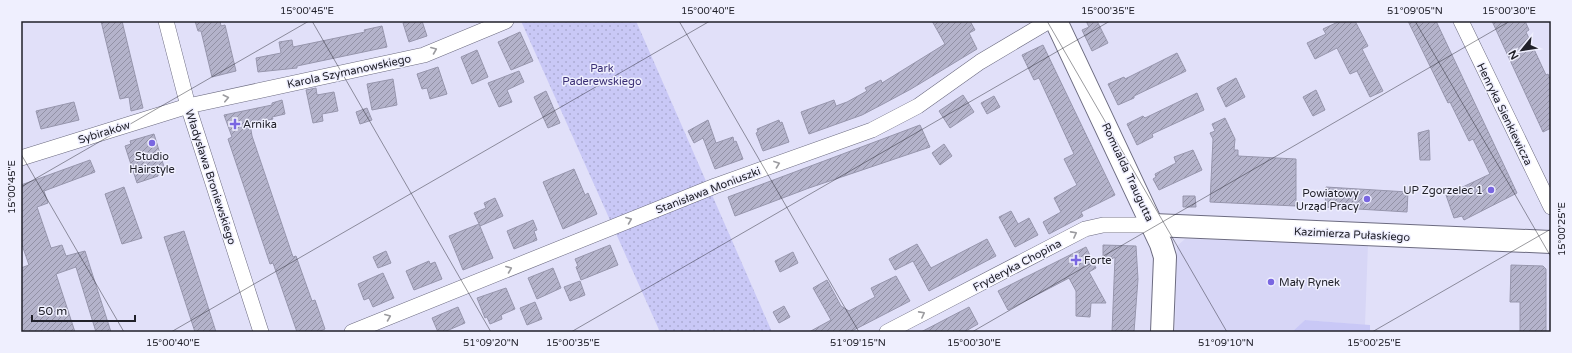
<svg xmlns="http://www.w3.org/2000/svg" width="1572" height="353" viewBox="0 0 1572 353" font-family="'Varela Round',sans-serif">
	<defs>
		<pattern id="park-dots" width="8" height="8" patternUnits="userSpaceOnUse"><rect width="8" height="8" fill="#c9c8f6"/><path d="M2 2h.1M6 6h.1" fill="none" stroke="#acacd3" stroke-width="1.8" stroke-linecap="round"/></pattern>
		<pattern id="building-hatch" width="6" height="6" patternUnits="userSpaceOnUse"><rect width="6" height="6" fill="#b4b3cb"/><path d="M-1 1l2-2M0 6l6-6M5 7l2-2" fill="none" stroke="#9291a5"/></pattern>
	</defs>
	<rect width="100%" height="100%" fill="#e1e0f9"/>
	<path fill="#d7d6f6" d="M1185,239L1368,244L1365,325L1305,320L1292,332H1175L1177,246Z"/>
	<path fill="#c9c8f6" d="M1305,320L1370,325V332H1292Z"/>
	<path fill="url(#park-dots)" d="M521,21H636L772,332H660Z"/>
	<g fill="url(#building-hatch)" stroke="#9796ad">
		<path d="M101,21H122L143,108L131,111L129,97L120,99Z"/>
		<path d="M195,21H220L221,26L225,25L236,71L212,77L201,31H198Z"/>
		<path d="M410,21H422L427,36L409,42L403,23Z"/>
		<path d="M932,21H970L975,30L969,33L977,49L911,89L883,104L862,115L809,134L801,112L834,100L836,106L847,102L867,91L865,88L881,80L882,83L945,44Z"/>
		<path d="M1086,21H1097L1108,43L1092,51L1082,30L1089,27Z"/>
		<path d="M1340,21H1355L1368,46L1362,49L1383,91L1370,97L1357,71L1350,74L1337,48L1315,59L1307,43L1326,34L1323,29Z"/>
		<path d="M1408,21H1436L1517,193L1464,220L1462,216L1454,218L1446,195L1490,174L1473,139L1469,141L1450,102L1448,103Z"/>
		<path d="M1492,21H1525L1529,30L1526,32L1546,75L1548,74L1551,81V128L1543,132Z"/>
		<path d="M382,26L387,47L297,66V68L258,72L256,58L281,53L279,42L292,40L293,47L365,32L364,30Z"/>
		<path d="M520,32L533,61L511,70L498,42Z"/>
		<path d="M1043,45L1115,195L1081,212L1083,216L1049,234L1043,222L1061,212L1054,198L1077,185L1064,159L1074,154L1039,78L1034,80L1022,55Z"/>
		<path d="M477,50L488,77L472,84L461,57Z"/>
		<path d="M1177,53L1186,71L1134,96V98L1118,105L1108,84L1124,77L1125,79Z"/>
		<path d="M438,67L447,94L430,99L427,88L422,89L417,74Z"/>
		<path d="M519,71L524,82L507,90L512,102L499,107L488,83Z"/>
		<path d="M1236,78L1245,97L1226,107L1217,88Z"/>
		<path d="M393,79L397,105L372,110L367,84Z"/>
		<path d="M316,88L317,95L334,92L338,111L322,114L323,121L313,123L306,90Z"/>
		<path d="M1316,90L1325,110L1313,116L1303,97Z"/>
		<path d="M546,91L560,123L548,128L534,97Z"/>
		<path d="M1197,93L1204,110L1152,134L1153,137L1137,145L1127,124L1143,116L1145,118Z"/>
		<path d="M963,95L974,112L950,128L939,111Z"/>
		<path d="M994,96L1000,107L987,114L981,103Z"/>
		<path d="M282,100L285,114L272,117L273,119L250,124L252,136L293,257L296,256L312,301L315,300L325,329L318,332H297L273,263L270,264L228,139L232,137L224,115L272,105V103Z"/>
		<path d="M74,102L79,120L41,129L36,111Z"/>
		<path d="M367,108L372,120L360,124L356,112Z"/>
		<path d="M1225,118L1235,139L1234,150H1238V156L1296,159V206L1210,202L1213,139L1210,133L1215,131L1212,124Z"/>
		<path d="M708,120L716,143L733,137L734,142L736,141L743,159L715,169L703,138L694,143L688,131Z"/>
		<path d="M779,120L780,123L782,122L789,142L763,151L756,133L758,132L757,129Z"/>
		<path d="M920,125L930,147L809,188L735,216L728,197Z"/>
		<path d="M1429,130L1430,160H1420L1418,133Z"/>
		<path d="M154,134L165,170L158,173V176L137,183L125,146L131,144L130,141Z"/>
		<path d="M944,144L952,156L940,165L932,153Z"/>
		<path d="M1193,150L1202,170L1159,190L1153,179L1156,177L1155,174L1176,163L1174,157Z"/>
		<path d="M90,160L95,172L44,191L48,203L37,207L51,248L62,245L66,256L85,251L111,332H96L76,267L56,274L75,332H21V268L29,265L21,242V185Z"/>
		<path d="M574,169L585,195L588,193L597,214L563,229L543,182Z"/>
		<path d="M124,187L142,238L122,244L105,194Z"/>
		<path d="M1326,187L1408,192L1407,212L1325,207Z"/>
		<path d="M1183,196H1195L1196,207H1183Z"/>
		<path d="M495,198L503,216L480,226L474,213L486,208L484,203Z"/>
		<path d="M1011,211L1018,224L1029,218L1038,235L1015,247L999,217Z"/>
		<path d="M533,220L537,230L534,231L537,240L514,249L507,231Z"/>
		<path d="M479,224L493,258L463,270L449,236Z"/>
		<path d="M184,231L216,332H195L164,237Z"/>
		<path d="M987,239L996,256L929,291L913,261L895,270L889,259L917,244L931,268Z"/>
		<path d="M610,245L618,265L581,280L576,267L578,266L575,259Z"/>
		<path d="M1103,245L1136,246L1138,279L1134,332H1112L1115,257L1103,264Z"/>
		<path d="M1086,247L1096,268L1089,272L1106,303H1091L1090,317L1076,316V291L1069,278L1008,310L998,291Z"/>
		<path d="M386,251L391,263L378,268L373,257Z"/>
		<path d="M793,252L798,263L780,272L775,261Z"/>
		<path d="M429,261L430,264L435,262L442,279L414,290L406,271Z"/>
		<path d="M1511,265L1543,266L1546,269V332H1520V302H1510Z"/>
		<path d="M553,268L561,288L537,299L528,278Z"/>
		<path d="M383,273L394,298L373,307L369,298L364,300L358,284Z"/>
		<path d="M896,276L910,301L850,332H809L831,320L813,288L827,280L841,306L849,311L875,297L871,288Z"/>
		<path d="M580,281L585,295L570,301L564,287Z"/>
		<path d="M506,288L515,309L501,315L502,319L490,324L487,317L485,318L477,298Z"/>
		<path d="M535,302L542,319L527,325L520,308Z"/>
		<path d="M784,306L790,317L779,323L773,312Z"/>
		<path d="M458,307L465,323L444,332H438L432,318Z"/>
		<path d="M969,307L978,324L964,332H921Z"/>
	</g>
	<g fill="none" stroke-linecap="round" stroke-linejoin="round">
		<g stroke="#6c6b80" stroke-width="16">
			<g id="street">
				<path d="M166,21L188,106L261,332"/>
				<path d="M1461,21L1551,207"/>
				<path d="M21,158L188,106L424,55L506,21"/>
				<path d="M352,332L715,186L872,130L918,106L980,62L1049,21"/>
				<path d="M887,332L1085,229L1103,225H1153"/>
			</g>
		</g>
		<g stroke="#6c6b80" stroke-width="24">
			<g id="secondary">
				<path d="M1056,21L1161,244L1165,257L1162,332"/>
				<path d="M1153,225L1551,242"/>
			</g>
		</g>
		<use href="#street" stroke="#fff" stroke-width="15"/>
		<use href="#secondary" stroke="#fff" stroke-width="22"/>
	</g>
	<defs><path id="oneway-chevron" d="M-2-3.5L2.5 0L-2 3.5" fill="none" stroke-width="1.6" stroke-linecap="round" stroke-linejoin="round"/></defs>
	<g stroke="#9b9b9f">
		<use href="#oneway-chevron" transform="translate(434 50) rotate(-22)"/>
		<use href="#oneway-chevron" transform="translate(226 98) rotate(-13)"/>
		<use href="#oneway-chevron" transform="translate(777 164) rotate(-20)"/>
		<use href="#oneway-chevron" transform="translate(629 220) rotate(-22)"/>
		<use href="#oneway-chevron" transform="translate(1074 234) rotate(-28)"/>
		<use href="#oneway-chevron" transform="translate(509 269) rotate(-22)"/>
		<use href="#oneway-chevron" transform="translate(922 314) rotate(-28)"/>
		<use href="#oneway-chevron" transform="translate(388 317) rotate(-22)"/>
	</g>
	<path fill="none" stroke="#21212a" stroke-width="1" stroke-opacity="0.45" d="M312,21L491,332M679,21L859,332M1047,21L1227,332M1415,21L1551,257M21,154L124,332M21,187L309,21M171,332L710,21M571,332L1110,21M972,332L1510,21M1372,332L1551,229"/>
	<g fill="#7966e1" stroke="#efeffe" stroke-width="1.5">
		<path d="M233 118h4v4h4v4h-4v4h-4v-4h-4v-4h4z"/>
		<circle cx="152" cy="143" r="4"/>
		<circle cx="1491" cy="190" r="4"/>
		<circle cx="1367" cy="199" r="4"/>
		<path d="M1074 254h4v4h4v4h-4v4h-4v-4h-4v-4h4z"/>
		<circle cx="1271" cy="282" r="4"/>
	</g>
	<g text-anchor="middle" stroke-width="3" stroke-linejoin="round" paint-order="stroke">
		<g font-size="11" fill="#3a2f75" stroke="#efeffe">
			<text x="602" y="72">Park<tspan x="602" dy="13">Paderewskiego</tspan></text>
		</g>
		<g font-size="11" fill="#21212a" stroke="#efeffe">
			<text transform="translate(349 71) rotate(-12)" y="4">Karola Szymanowskiego</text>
			<text transform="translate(1505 114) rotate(64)" y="4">Henryka Sienkiewicza</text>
			<text transform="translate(104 132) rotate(-17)" y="4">Sybiraków</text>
			<text transform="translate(1128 172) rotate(65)" y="4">Romualda Traugutta</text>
			<text transform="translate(211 177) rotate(72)" y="4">Władysława Broniewskiego</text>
			<text transform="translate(708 190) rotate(-21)" y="4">Stanisława Moniuszki</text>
			<text transform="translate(1352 234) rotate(3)" y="4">Kazimierza Pułaskiego</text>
			<text transform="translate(1017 265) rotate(-28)" y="4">Fryderyka Chopina</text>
		</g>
		<g font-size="11" fill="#21212a" stroke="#efeffe" text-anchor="start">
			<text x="243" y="128">Arnika</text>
			<text x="152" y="160" text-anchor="middle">Studio<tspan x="152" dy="13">Hairstyle</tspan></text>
			<text x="1483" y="194" text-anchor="end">UP Zgorzelec 1</text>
			<text x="1359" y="197" text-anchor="end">Powiatowy<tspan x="1359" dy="13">Urząd Pracy</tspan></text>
			<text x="1084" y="264">Forte</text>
			<text x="1279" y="286">Mały Rynek</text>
		</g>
	</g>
	<rect width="1572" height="353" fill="none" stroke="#efeffe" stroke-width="44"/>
	<g transform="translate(1522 50) rotate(240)" stroke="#efeffe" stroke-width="3" paint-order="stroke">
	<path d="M0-3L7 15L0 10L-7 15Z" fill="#21212a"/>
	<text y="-6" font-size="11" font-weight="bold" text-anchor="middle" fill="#21212a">N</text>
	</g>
	<path d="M32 315v6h103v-6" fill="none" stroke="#21212a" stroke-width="2"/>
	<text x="38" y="315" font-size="12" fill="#21212a" stroke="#efeffe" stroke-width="3" paint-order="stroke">50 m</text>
	<rect x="22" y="22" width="1528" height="309" fill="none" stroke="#21212a" stroke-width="1.5"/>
	<g font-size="10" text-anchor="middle" fill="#21212a">
		<text x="307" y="14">15°00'45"E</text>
		<text x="708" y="14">15°00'40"E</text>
		<text x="1108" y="14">15°00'35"E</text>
		<text x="1415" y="14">51°09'05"N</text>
		<text x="1509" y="14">15°00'30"E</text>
		<text transform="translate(11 187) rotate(-90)" y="4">15°00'45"E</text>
		<text transform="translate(1561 229) rotate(-90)" y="4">15°00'25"E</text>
		<text x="173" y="346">15°00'40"E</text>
		<text x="491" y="346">51°09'20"N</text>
		<text x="573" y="346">15°00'35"E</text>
		<text x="858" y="346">51°09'15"N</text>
		<text x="974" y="346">15°00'30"E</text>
		<text x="1226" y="346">51°09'10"N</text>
		<text x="1374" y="346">15°00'25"E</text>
	</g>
</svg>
